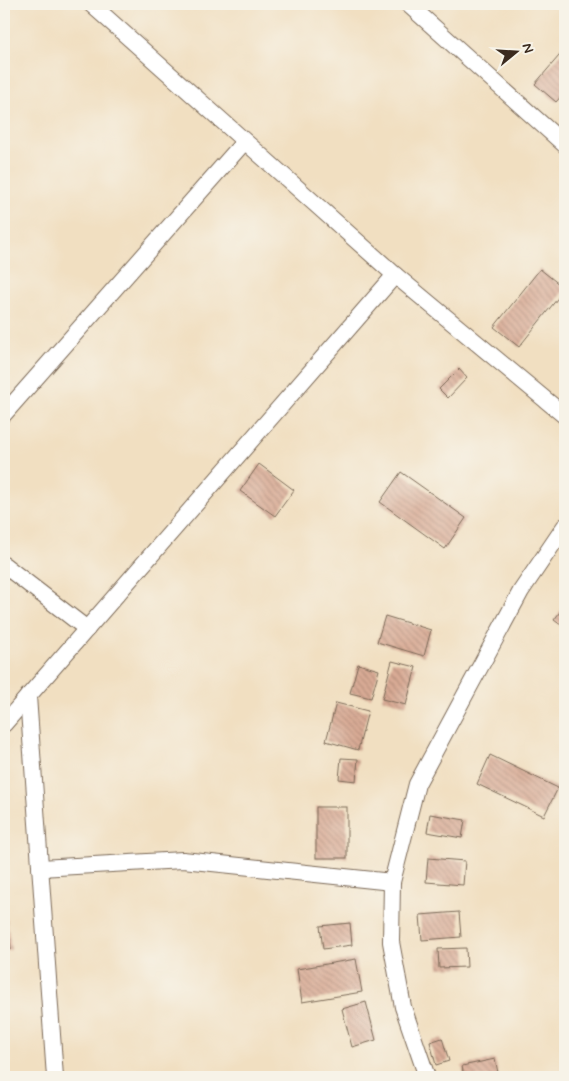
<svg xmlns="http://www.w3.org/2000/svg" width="569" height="1081" viewBox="0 0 569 1081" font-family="Mynerve,sans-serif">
	<defs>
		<pattern id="building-back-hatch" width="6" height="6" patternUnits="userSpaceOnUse" patternTransform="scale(1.25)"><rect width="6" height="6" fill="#d9ab95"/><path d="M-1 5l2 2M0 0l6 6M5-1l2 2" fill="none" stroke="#b18b79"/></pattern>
	</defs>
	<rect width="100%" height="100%" fill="#f7f3e8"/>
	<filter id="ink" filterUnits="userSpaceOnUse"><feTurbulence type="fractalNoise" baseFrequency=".02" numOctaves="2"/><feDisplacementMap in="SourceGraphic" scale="10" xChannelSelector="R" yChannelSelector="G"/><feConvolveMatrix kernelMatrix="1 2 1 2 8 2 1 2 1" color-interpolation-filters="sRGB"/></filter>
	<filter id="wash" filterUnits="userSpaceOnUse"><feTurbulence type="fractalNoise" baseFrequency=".0096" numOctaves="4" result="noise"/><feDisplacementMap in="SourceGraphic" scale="20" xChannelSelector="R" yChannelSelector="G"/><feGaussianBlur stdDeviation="1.12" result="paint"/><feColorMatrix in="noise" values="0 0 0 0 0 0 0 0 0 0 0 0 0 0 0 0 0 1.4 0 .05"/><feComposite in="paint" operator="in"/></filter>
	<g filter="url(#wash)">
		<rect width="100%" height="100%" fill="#f1dfc1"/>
		<g id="blocks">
			<g fill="url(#building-back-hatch)">
				<path d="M565,49V92L556,102L535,84Z"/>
				<path d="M540,269L565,289L519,347L494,327Z"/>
				<path d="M459,369L467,378L448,398L439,389Z"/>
				<path d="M259,464L294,490L275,516L240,491Z"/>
				<path d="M401,472L466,518L445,549L380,502Z"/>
				<path d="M565,605V628L554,620Z"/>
				<path d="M385,616L431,630L424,656L377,642Z"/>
				<path d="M392,661L416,667L406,705L382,699Z"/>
				<path d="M358,664L379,670L371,698L350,693Z"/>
				<path d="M336,703L368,711L358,750L326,741Z"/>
				<path d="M490,755L558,788L544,816L477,784Z"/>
				<path d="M341,758L358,759L356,781L339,779Z"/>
				<rect x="316" y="807" width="31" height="51"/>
				<path d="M430,814L465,820L462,838L427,832Z"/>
				<path d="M428,858L465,861L463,885L426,882Z"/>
				<path d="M459,912L461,937L422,940L420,915Z"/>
				<path d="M4,919H7L11,950L4,951Z"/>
				<path d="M350,923L352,945L323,949L320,926Z"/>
				<path d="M466,948L467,967L439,968L438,949Z"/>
				<path d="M356,959L362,992L302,1002L297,969Z"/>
				<path d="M366,1002L376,1040L352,1047L342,1009Z"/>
				<path d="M442,1038L449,1061L436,1065L430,1042Z"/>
				<path d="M495,1059L499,1077H464L462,1066Z"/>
			</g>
		</g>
	</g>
	<g filter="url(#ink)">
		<use href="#blocks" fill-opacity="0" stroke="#7b6957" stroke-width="1"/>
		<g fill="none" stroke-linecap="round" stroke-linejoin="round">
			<g stroke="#7b6957" stroke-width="18">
				<g id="street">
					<path d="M91,4L395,275"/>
					<path d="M408,4L565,145"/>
					<path d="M4,414L244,142"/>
					<path d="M4,565L87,629"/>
					<path d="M28,696L55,1077"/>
					<path d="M4,724L395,275L565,416"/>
					<path d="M40,868L183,860L392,882"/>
					<path d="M427,1077L403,1007L391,942L392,882L417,784L521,591L565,526"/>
				</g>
			</g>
			<use href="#street" stroke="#fff" stroke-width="16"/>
		</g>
	</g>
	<rect width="569" height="1081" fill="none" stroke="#f7f3e8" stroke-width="20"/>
	<g transform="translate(516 52) rotate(72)" stroke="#f7f3e8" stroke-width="4" paint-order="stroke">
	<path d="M0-4L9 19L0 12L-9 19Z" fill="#3b2a1e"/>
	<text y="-8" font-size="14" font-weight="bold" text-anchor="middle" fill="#3b2a1e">N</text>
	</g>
</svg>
